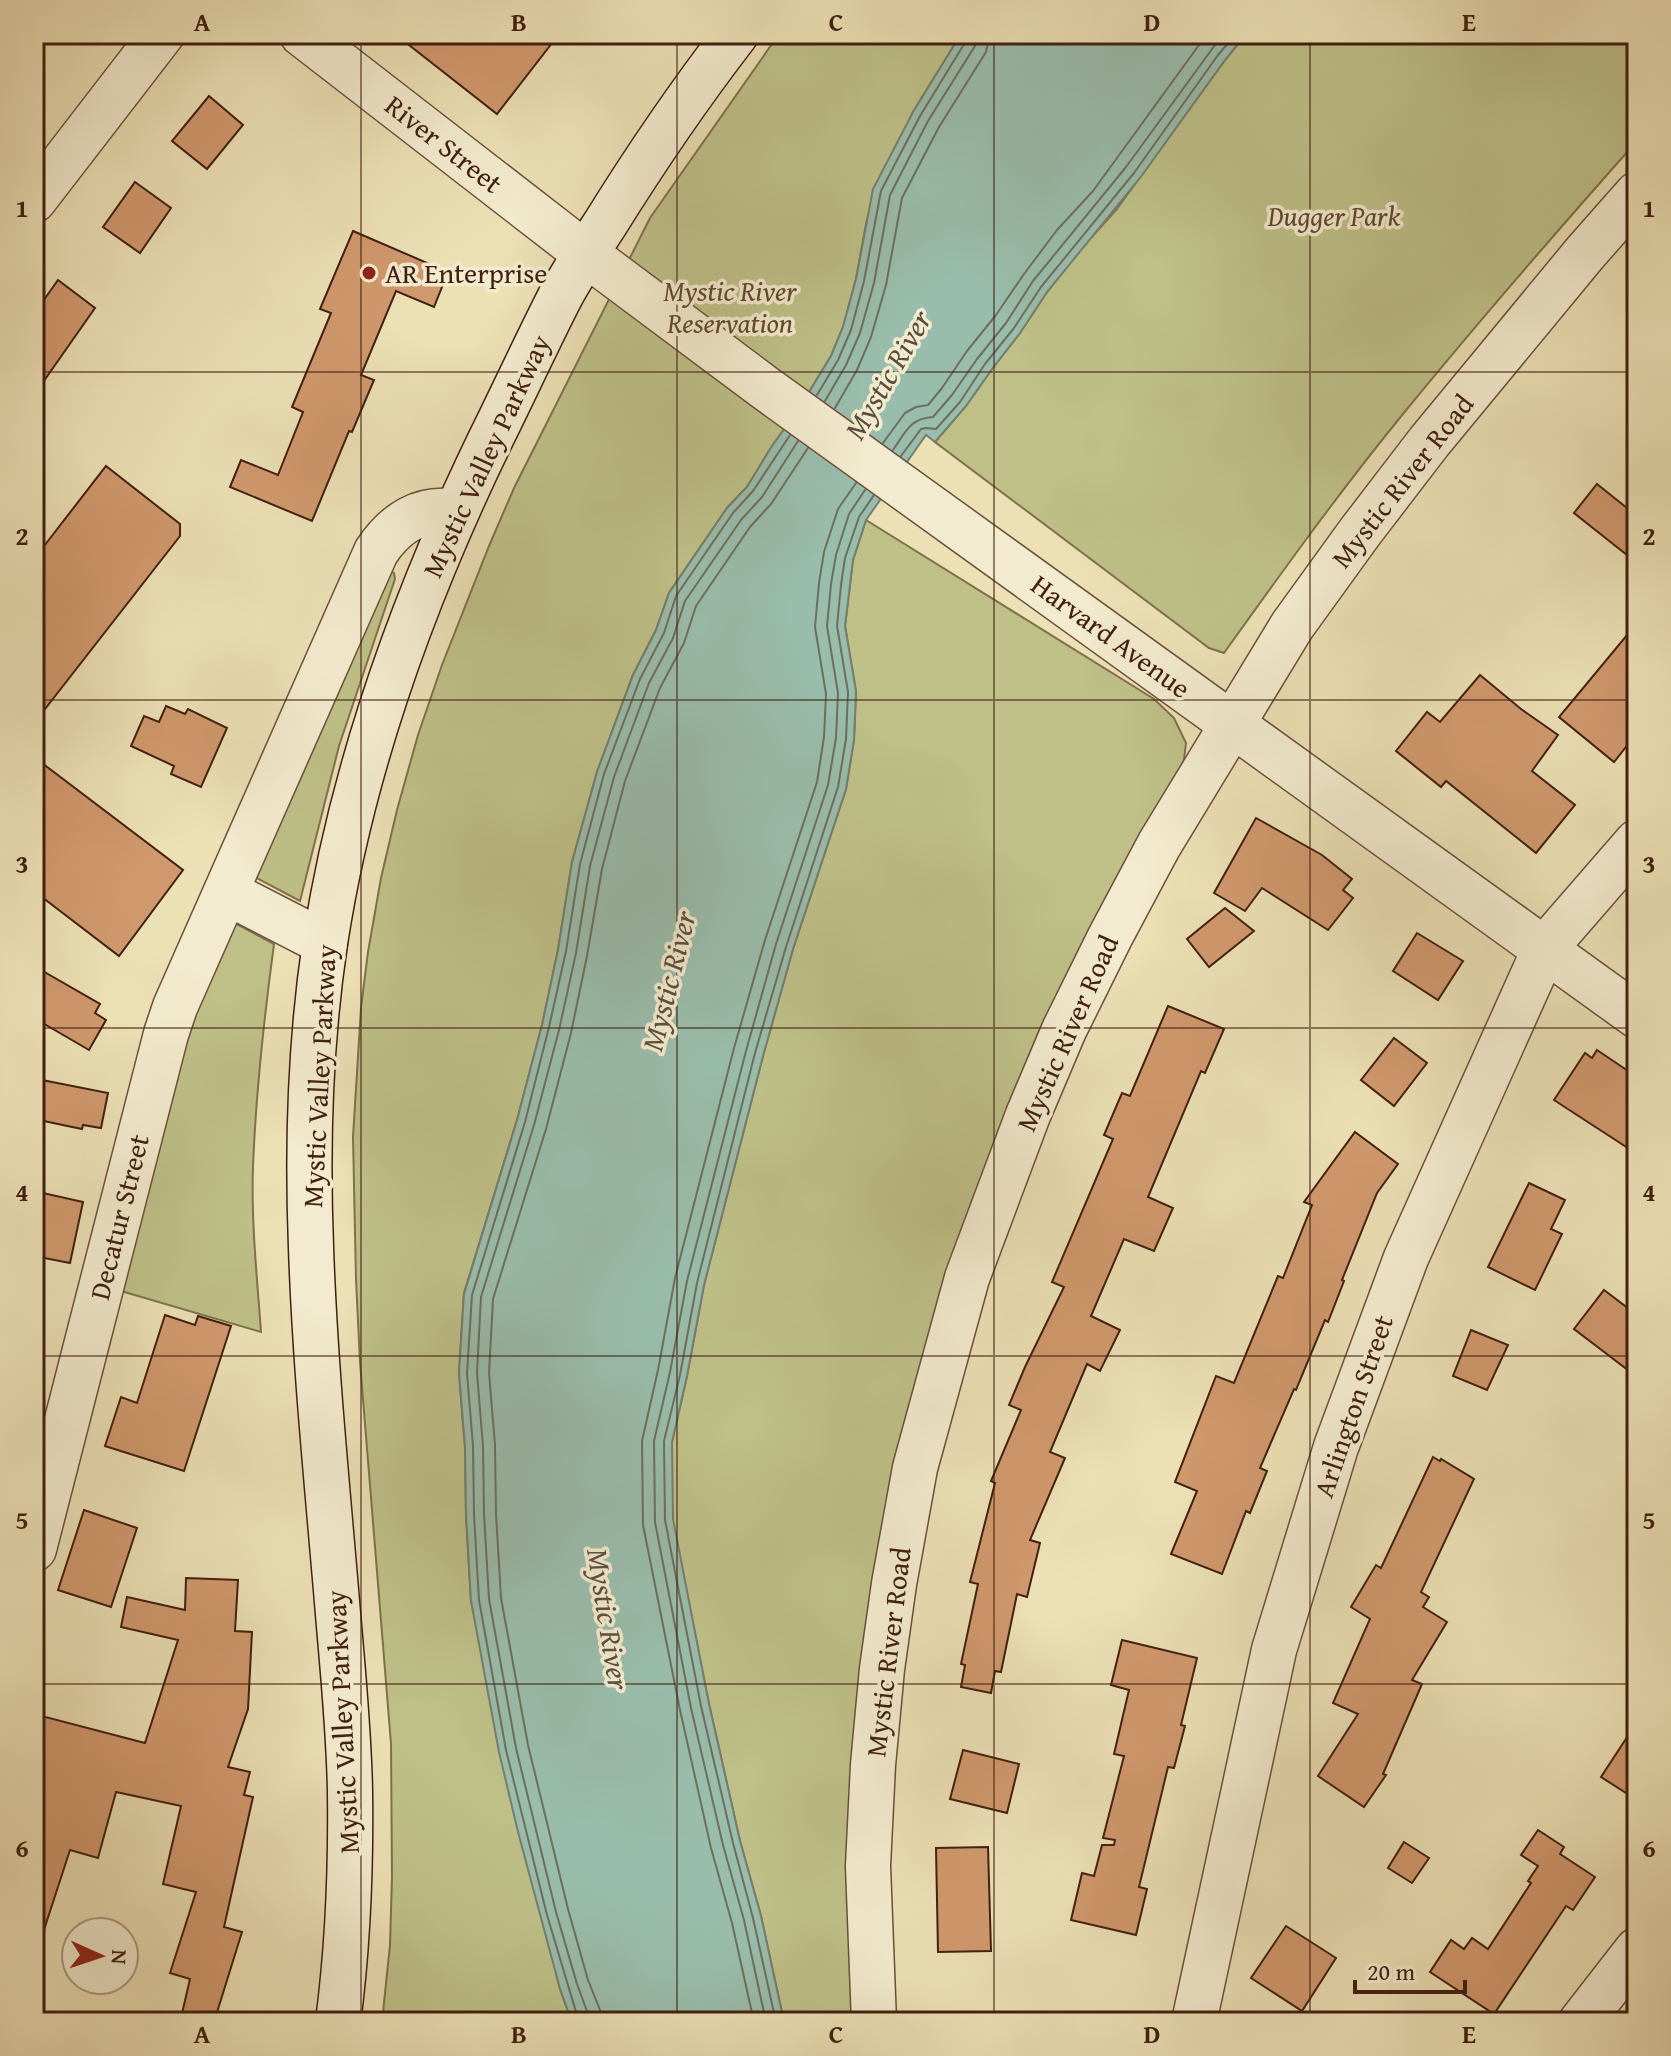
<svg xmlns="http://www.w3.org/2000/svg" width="1671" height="2056" viewBox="0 0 1671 2056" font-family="'Gentium Book Plus',serif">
	<rect width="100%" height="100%" fill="#ece0b5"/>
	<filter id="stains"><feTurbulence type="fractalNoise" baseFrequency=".0025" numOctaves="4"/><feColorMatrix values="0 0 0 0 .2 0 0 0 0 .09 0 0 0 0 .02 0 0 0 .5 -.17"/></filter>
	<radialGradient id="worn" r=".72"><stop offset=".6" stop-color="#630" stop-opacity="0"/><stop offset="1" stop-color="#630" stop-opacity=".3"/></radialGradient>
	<g fill="#bec088" stroke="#80704c" stroke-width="2">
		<path d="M779,34H961L913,112L867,219L856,279L843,327L831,356L800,407L772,446L747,487L727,508L669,593L656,630L633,675L597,772L572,862L558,950L542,1025L517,1120L464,1293L459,1373L465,1447L466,1515L471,1601L560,1989L572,2022H382L390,1945L392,1877L391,1744L360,1362L356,1280L353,1137L361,1008L368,952L381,878L397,810L418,735L442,665L489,546L514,488L650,218Z"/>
		<path d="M1246,34H1637V141C1557,231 1479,321 1403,414C1340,491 1282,572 1224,653L1209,648L935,442L966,406L992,369L1020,333L1047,292L1080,250L1116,210L1225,60Z"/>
		<path d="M866,520L1154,699L1174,718L1186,743L1182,776L1084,946L1038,1034L1003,1122L935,1315L858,2022H784L761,1916L740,1841L709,1704L672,1519V1442L687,1376L704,1285L763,1056L793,949L846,789L854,740L856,692L845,626L853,560Z"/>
		<path d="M391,571L394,573L395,579L339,746L300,901L253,876Z"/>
		<path d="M233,922L274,944C264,1018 256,1092 253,1166C251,1221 257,1277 261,1332L121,1291L183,1041Z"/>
	</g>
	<path fill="#99bdac" stroke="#767e6e" stroke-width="2" d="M961,34H1246L1225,60L1140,178L1047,292L1020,333L992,369L966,406L935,442L926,435L866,520L853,560L845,626L856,691L854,740L846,789L793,949L763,1056L704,1285L687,1376L672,1442L673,1519L709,1704L740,1841L761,1916L784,2022H572L560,1989L518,1832L499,1752L471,1601L466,1515L465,1447L459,1373L464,1294L517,1120L542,1025L558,950L572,862L597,772L633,675L656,630L669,593L727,508L747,487L772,446L800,407L831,356L843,327L856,279L873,189L913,112Z"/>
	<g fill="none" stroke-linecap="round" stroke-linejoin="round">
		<g stroke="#6d6e5e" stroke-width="2">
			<path d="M817,395L838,360L851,330L864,281L881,191L920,116L966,41L968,34"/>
			<path d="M825,401L846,365L860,333L874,283L890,195L928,121L975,46L978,34"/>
			<path d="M835,408L857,370L871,337L886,285L902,198L939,127L986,52L990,34"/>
			<path d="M883,443L905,413L916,407L928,405L942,388L967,351L996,315L1024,274L1057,230L1093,191L1207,34"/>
			<path d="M893,450C905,433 910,418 933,417L952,395L977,359L1006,323L1033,281L1126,167L1223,34"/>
			<path d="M901,456L921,429L926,428L936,429L960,402L985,364L1014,328L1041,287L1134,173L1218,55L1236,34"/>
			<path d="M579,2022L547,1915L506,1750L479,1600L474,1515L473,1446L467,1373L472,1295L525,1122L549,1027L566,951L580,864L604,774L640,679L664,633L676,596L733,513L753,491L790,435"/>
			<path d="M589,2022L588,2014L577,1984L556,1912L516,1748L489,1599L484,1514L483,1446L477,1373L481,1297L534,1125L559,1030L576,953L590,866L614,777L649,683L673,638L685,601L741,520L762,497L798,441"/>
			<path d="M601,2022L600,2010L588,1980L568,1909L528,1745L501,1598L496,1514L495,1445L489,1373L493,1299L546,1129L571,1033L587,956L602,869L625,781L660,688L684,643L696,606L750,527L771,504L808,448"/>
			<path d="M754,2022L732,1923L711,1848L680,1710L643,1525L642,1441L658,1370L675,1278L734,1048L765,940L817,782L824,737L826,694L815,627L819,583L824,552L838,509L856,483"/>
			<path d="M766,2022L744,1920L723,1845L691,1708L655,1522L654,1441L670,1372L687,1281L746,1051L776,944L828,785L836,738L838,693L827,626L831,584L836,555L849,514L865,490"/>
			<path d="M776,2022L753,1918L733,1843L701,1706L665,1520L664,1441L680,1375L697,1283L755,1053L786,947L838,787L846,739L848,692L837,626L841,585L845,558L859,517L874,495"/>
		</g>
	</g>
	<g fill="#d0986d" stroke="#411f11" stroke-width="2">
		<path d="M395,34H559L497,114Z"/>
		<path d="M209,96L243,125L207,169L172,141Z"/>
		<path d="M135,182L171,208L140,253L103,227Z"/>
		<path d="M353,231L448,272L434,307L396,291L361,375L374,380L352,432L349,431L312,521L230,487L241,460L278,475L303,412L292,407L331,313L320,309Z"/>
		<path d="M58,280L95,308L34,395V314Z"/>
		<path d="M106,466L180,524V536L34,723V559Z"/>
		<path d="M1597,484L1637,516V563L1574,513Z"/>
		<path d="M1637,623V733L1614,762L1559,717Z"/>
		<path d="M1480,675L1521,709L1558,735L1532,771L1575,805L1536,853L1446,781L1441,787L1396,751L1427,712L1440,722Z"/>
		<path d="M166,706L185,714L188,709L227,728L201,787L171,774L174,766L131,746L144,716L159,722Z"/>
		<path d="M34,757L183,870L119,956L34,891Z"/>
		<path d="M1256,818L1322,855L1352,879L1343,890L1353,898L1328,930L1262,888L1245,911L1214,893Z"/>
		<path d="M1225,908L1254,931L1209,967L1187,939Z"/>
		<path d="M1417,933L1463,961L1438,1000L1393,971Z"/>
		<path d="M34,966L100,1004L95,1013L106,1020L89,1050L34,1018Z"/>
		<path d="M1168,1006L1224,1029L1205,1073L1201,1071L1148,1197L1173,1208L1154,1251L1124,1239L1091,1316L1120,1330L1100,1371L1087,1364L1050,1452L1065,1458L1030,1540L1040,1543L1027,1597L1017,1594L1001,1672L995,1671L991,1693L961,1687L965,1665L961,1664L978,1584L970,1582L995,1483L991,1481L1021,1410L1009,1405L1025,1367L1064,1287L1052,1282L1113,1139L1104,1135L1122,1093L1130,1096Z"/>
		<path d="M1394,1038L1427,1063L1394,1106L1361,1080Z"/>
		<path d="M1597,1050L1637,1077V1154L1554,1100L1585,1053L1592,1058Z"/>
		<path d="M42,1080L108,1093L101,1128L83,1125L82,1129L34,1119Z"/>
		<path d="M1355,1132L1398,1164L1377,1193L1342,1280L1344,1281L1328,1322L1325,1320L1296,1390L1294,1389L1260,1468L1267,1471L1250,1513L1246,1511L1222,1574L1171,1554L1197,1491L1175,1482L1216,1376L1234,1383L1278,1276L1283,1278L1312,1205L1304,1202Z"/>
		<path d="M1529,1183L1565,1200L1551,1229L1562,1234L1535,1290L1488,1267Z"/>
		<path d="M34,1191L83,1202L70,1263L34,1256Z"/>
		<path d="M1604,1290L1637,1315V1377L1574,1329Z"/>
		<path d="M165,1315L195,1325L198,1316L231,1326L184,1471L105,1446L121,1397L137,1403Z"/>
		<path d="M1471,1330L1508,1345L1487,1390L1453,1376Z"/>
		<path d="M1433,1457L1440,1461L1441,1459L1474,1479L1421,1592L1429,1597L1423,1607L1447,1622L1412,1680L1422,1684L1383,1774L1386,1775L1364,1807L1318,1776L1358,1714L1333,1703L1370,1619L1351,1607L1376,1565L1381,1568Z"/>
		<path d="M84,1510L137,1528L111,1607L58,1590Z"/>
		<path d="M186,1578L238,1580L235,1631L252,1632L248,1709L228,1767L250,1772L244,1795L253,1797L224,1927L242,1932L214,2022H180L190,1979L170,1973L196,1892L163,1884L181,1806L116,1792L98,1858L70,1850L40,1942L34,1941V1714L145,1743L178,1640L121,1627L127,1597L185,1610Z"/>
		<path d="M1122,1640L1197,1658L1181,1725L1185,1726L1174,1768L1168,1767L1139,1887L1147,1889L1136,1935L1071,1920L1082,1873L1094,1876L1102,1845H1114L1115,1840L1103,1838L1124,1756L1114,1754L1129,1690L1111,1685Z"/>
		<path d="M1637,1722V1800L1601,1777Z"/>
		<path d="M963,1750L1019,1764L1007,1813L950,1799Z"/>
		<path d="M1538,1830L1564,1847L1560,1854L1595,1877L1573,1910L1566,1906L1494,2014L1430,1972L1451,1940L1464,1949L1472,1938L1488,1949L1531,1883L1528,1881L1538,1866L1521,1855Z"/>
		<path d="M1404,1842L1429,1858L1412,1883L1388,1868Z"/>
		<path d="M988,1847L991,1951L938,1952L936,1848Z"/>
		<path d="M1286,1926L1336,1958L1302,2011L1251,1978Z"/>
	</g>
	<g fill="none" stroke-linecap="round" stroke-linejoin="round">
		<g stroke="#6c4f3a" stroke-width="47">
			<g id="minor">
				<path d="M34,200L162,34"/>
				<path d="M226,892L325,943"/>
				<path d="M34,1549L166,1034L175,1007L376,552C395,523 421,506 456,512"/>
				<path d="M874,2022L868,1866L873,1765L882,1669L894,1584L915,1468L967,1278L1028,1115L1064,1030L1110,937L1159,845L1292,626L1360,532L1429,442L1585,253L1637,194"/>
				<path d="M1194,2022L1274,1650L1336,1447L1406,1258L1545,948L1637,842"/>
				<path d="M1581,2022L1637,1950"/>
			</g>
		</g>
		<g stroke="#6c4f3a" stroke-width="47">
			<path id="tertiary" d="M302,34L586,254L764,387L1637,1016"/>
		</g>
		<g stroke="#411f11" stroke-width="47">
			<path id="secondary" d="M338,2022C348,1946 351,1869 350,1792C349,1732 343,1673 338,1614C328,1492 315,1369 311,1247C307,1146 310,1043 325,943C353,760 419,583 501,418C521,377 540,336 561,295C574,271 590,247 605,224C646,158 689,95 736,34"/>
		</g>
		<use href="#minor" stroke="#f3ebcf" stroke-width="44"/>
		<use href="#tertiary" stroke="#f3ebcf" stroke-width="44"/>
		<use href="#secondary" stroke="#f3ebcf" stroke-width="44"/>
	</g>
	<path fill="none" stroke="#411f11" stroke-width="2" stroke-opacity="0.55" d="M361,34V2022M677,34V2022M994,34V2022M1310,34V2022M34,372H1637M34,700H1637M34,1028H1637M34,1356H1637M34,1684H1637"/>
	<circle fill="#8f2418" stroke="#f3ebcf" stroke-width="3" cx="369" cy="273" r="8"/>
	<g text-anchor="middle" stroke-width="7" stroke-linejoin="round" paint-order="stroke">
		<g font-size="28" fill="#411f11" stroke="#f3ebcf">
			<text transform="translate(444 144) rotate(38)" y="10">River Street</text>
			<text transform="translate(486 456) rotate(-65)" y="10">Mystic Valley Parkway</text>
			<text transform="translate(1402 481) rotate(-52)" y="10">Mystic River Road</text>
			<text transform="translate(1111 636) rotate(36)" y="10">Harvard Avenue</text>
			<text transform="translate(1067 1033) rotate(-66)" y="10">Mystic River Road</text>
			<text transform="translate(319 1076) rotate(-87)" y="10">Mystic Valley Parkway</text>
			<text transform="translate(119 1217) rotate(-76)" y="10">Decatur Street</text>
			<text transform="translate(1353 1406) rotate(-71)" y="10">Arlington Street</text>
			<text transform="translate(888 1652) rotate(-83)" y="10">Mystic River Road</text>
			<text transform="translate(342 1722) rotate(-93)" y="10">Mystic Valley Parkway</text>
		</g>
		<g font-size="28" font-style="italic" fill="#60472f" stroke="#f3ebcf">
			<text x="1334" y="226">Dugger Park</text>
			<text x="730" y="301">Mystic River<tspan x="730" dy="32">Reservation</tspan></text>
		</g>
		<g font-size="28" fill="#411f11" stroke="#f3ebcf" text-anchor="start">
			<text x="385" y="283">AR Enterprise</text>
		</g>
		<g font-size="30" font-style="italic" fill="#5b4e40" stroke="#f3ebcf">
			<text transform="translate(888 375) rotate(-60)" y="10">Mystic River</text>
			<text transform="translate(669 981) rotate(-76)" y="10">Mystic River</text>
			<text transform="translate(608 1619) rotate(81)" y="10">Mystic River</text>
		</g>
	</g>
	<rect width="1671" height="2056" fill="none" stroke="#ece0b5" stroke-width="88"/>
	<g transform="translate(100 1956) rotate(93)"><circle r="38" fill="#f3ebcf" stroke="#ac9983" stroke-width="2"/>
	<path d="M0-6L14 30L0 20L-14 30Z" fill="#8f2418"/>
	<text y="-12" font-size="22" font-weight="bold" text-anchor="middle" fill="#411f11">N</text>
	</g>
	<path d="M1355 1980v12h110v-12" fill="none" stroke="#411f11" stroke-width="4"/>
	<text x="1367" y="1980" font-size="24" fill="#411f11" stroke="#f3ebcf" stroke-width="6" paint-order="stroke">20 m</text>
	<rect x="44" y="44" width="1583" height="1968" fill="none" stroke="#411f11" stroke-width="3"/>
	<g font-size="26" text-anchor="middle" font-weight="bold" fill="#411f11">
		<text x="202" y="31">A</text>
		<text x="519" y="31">B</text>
		<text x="836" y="31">C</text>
		<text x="1152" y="31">D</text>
		<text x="1469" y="31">E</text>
		<text x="22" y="217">1</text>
		<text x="1649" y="217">1</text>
		<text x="22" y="545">2</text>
		<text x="1649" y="545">2</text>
		<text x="22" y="873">3</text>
		<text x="1649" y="873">3</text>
		<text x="22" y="1201">4</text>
		<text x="1649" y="1201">4</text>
		<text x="22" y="1529">5</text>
		<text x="1649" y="1529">5</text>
		<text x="22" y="1857">6</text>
		<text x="1649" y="1857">6</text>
		<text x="202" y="2043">A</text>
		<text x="519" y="2043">B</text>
		<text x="836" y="2043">C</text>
		<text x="1152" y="2043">D</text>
		<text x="1469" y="2043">E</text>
	</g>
	<rect width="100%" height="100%" filter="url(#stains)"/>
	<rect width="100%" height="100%" fill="url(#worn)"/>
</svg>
